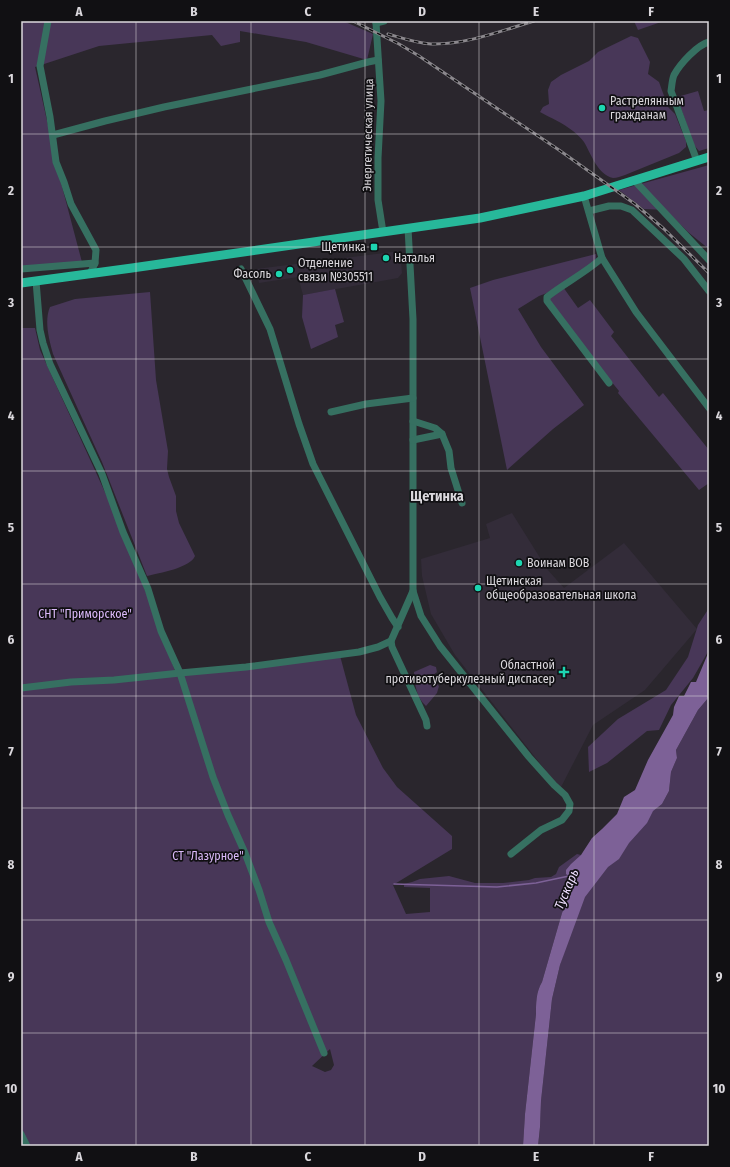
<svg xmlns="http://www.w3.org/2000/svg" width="730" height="1167" viewBox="0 0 730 1167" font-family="'Fira Sans Condensed',sans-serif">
	<rect width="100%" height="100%" fill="#2a262d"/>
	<g fill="#332c39">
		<path d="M400,251L402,273L398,278L303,295L298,277L259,283L256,269Z"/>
		<path d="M512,513L547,569L564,588L624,543L697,629L645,690L593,725L560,789L455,655L431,614L422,576L421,559L490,538L486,524Z"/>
	</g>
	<g fill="#483758" fill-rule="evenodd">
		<path d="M21,21H343L373,34L367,60L306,42L240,31V42L221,46L212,35L99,46L35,67L60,179L83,266L21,272Z"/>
		<path d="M634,21H664L638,30Z"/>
		<path d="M631,36L638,38L650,62L648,74L659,82L668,107L675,114L681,129L686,141V147L679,153L625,175C621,176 617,178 613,178C598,175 591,154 584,142C581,138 577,134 573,131C563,123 551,118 540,112L543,107L549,104L548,90L551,82L561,75L589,61L598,52Z"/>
		<path d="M698,91L704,111L709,110V148L699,151L694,145L677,97Z"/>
		<path d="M709,165V249L688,232L666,210L644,209L619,190Z"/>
		<path d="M596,254V259L590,266L547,293L539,296L518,309L541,347L584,405L553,429L507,470L470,288L493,280Z"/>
		<path d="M563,287L578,308L590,300L614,332L611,336L659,397L663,393L709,450V483L699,490L618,393L619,391L589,354L549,299Z"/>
		<path d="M335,289L344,322L335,325L338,337L311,349L302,317L303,295Z"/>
		<path d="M150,292L156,380L168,451L167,469L169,477L176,496V511L179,523L195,556C190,568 159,573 147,576L102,462L53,354C49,339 44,321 50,307L75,299Z"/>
		<path d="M21,328H35L40,350L109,501L147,595L175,671L298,659L339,652L356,715L383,768L397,787L452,836V849L393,885L406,914L430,912V888L404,887V884L412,882L420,879L449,876L475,883H503L529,880L535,878L551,877L556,874L559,867L577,854L581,855L579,876L562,913L542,982C536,992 536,1003 536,1014L525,1114L523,1146H21ZM330,1049L334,1065L331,1070L325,1072L312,1066Z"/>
		<path d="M709,608V650L693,678L671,705L659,730L647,731L607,763L589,772L588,747L618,719L666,690L688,657L698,625Z"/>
		<path d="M430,665L436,667L437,672L428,679L429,682H435L439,686L437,693L426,706C416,697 415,685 414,672Z"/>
		<path d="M709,697V1146H538L540,1127L541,1101L552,999L560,965L586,884L652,811L662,804L669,791L671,772L677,758L676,750L698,710Z"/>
	</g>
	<path fill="#7d6197" d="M709,651V697L698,710L676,750L677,758L671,772L669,791L662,804L653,811L647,823L629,843L619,859L608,867L585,897L560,965L552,999L541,1101L540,1127L538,1146H523L525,1114L536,1014C536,1003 536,992 542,982L562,913L573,886L571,878L566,874V870L571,864L581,855L592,838L602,829L617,814L624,797L635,790L648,760L673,715L674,707L679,696H684L691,682H696Z"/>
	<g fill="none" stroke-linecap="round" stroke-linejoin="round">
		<path stroke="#7d6197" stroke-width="1.5" d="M394,884L497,887L536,883L569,876"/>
		<g stroke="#367061" stroke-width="7">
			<path d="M48,21L40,66L50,117L56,162L64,182L71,204L96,250L95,263L90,274"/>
			<path d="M376,23L381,101L378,158V200L383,232"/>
			<path d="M376,23L384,21"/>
			<path d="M53,135L105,121L164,107L320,75L368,62L378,60"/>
			<path d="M697,161L671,91C672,85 672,80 674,75C680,64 697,45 709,42"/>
			<path d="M634,180L709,260"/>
			<path d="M584,196L602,258L636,312L709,408"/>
			<path d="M589,211L609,206H621L632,210L684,259L709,291"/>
			<path d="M408,228L413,319V591L421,616L440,646L529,757L554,785L565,795L570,804L569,811L562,820L541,830L511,854"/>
			<path d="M602,258C585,273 565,283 547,297V301L609,383"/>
			<path d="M21,269L95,263"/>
			<path d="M241,269L270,329L299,424L313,464L380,597L392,618L398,627"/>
			<path d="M36,281L40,330L43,343L50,364L102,474L123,532L148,589L161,631L180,673L213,777L228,815L245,853L259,890L269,922L286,960L324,1053"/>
			<path d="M331,412L366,404L413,398"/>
			<path d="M413,421L435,428L442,434L449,451L451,468L462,503"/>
			<path d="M413,440L442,434"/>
			<path d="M391,641L392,647L426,720L427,726"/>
			<path d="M21,688L71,682L114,680L180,673L246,667L359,652L378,647L391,641L413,591"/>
			<path d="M21,1134L27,1146"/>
		</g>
		<path stroke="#27b89a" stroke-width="9" d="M21,283L132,268L480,218L584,196L709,157"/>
		<g stroke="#8b888d" stroke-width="3">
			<g id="rail">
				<path d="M353,21L399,44L419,56L559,150L635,204L664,229L709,273"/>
				<path d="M388,34C402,38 416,43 431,44C465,45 501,31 534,21"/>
			</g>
		</g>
		<use href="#rail" stroke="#111013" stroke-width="1.5" stroke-dasharray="4.5" stroke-linecap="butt"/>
	</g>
	<path fill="none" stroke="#dbd8dd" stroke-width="1" stroke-opacity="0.55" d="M136,21V1146M251,21V1146M365,21V1146M479,21V1146M594,21V1146M21,134H709M21,247H709M21,359H709M21,471H709M21,584H709M21,696H709M21,808H709M21,920H709M21,1033H709"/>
	<g fill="#1dd5b1" stroke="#111013" stroke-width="1.5">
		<circle cx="602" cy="108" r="4"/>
		<rect x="370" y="243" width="8" height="8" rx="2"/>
		<circle cx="386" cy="258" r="4"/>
		<circle cx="290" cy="270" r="4"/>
		<circle cx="279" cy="274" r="4"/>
		<circle cx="519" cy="563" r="4"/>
		<circle cx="478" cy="588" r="4"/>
		<path d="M562 666h4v4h4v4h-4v4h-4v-4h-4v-4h4z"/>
	</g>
	<g text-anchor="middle" stroke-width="3.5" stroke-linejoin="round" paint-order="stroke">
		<g font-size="12" fill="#dbd8dd" stroke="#111013" text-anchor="start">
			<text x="610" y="105">Растрелянным<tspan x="610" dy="14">гражданам</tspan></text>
			<text x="366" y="251" text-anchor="end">Щетинка</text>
			<text x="394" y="262">Наталья</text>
			<text x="298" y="267">Отделение<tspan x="298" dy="14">связи №305511</tspan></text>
			<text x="271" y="278" text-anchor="end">Фасоль</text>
			<text x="527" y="567">Воинам ВОВ</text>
			<text x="486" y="585">Щетинская<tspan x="486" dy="14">общеобразовательная школа</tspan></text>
			<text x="555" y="669" text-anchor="end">Областной<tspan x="555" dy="14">противотуберкулезный диспасер</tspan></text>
		</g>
		<g font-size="12" fill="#dbd8dd" stroke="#111013">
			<text transform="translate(368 135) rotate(-89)" y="4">Энергетическая улица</text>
		</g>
		<g font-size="12" fill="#dbbafa" stroke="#111013">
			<text x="85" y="618">СНТ "Приморское"</text>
			<text x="208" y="860">СТ "Лазурное"</text>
		</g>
		<g font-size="13" font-style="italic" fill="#edddfd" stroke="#111013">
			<text transform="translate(566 889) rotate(-67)" y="5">Тускарь</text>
		</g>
		<g font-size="14" font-weight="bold" fill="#dbd8dd" stroke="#111013">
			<text x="437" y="501">Щетинка</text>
		</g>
	</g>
	<rect width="730" height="1167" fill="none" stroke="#111013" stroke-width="44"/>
	<rect x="22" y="22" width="686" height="1123" fill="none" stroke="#dbd8dd" stroke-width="1.5"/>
	<g font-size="13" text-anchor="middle" font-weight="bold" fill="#dbd8dd">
		<text x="79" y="16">A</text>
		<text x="194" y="16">B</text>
		<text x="308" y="16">C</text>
		<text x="422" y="16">D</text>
		<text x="536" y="16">E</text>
		<text x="651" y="16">F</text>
		<text x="11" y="83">1</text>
		<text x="719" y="83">1</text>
		<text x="11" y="195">2</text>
		<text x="719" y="195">2</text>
		<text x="11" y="307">3</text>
		<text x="719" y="307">3</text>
		<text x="11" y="420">4</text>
		<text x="719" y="420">4</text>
		<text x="11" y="532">5</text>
		<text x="719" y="532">5</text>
		<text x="11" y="644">6</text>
		<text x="719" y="644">6</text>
		<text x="11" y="756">7</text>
		<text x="719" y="756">7</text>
		<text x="11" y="869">8</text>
		<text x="719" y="869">8</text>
		<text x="11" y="981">9</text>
		<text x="719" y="981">9</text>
		<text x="11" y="1093">10</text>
		<text x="719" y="1093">10</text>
		<text x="79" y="1161">A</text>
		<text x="194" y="1161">B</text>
		<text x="308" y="1161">C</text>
		<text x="422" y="1161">D</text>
		<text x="536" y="1161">E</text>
		<text x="651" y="1161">F</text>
	</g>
</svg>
